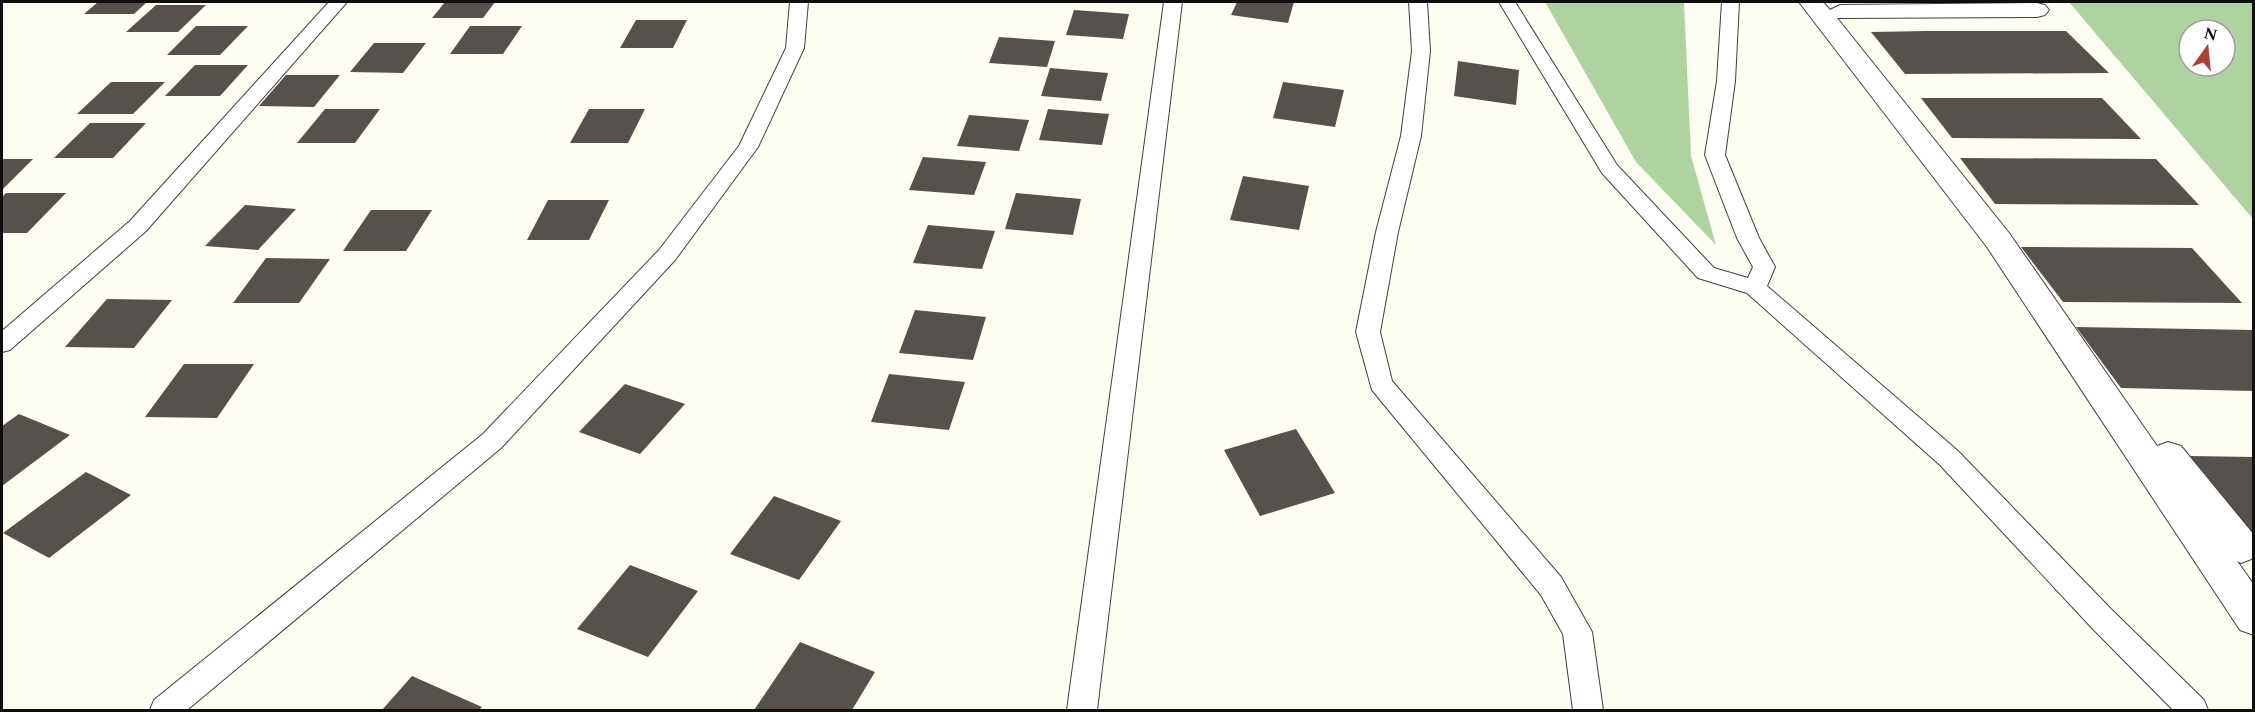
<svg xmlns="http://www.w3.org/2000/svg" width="2255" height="712" viewBox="0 0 2255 712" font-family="Spectral,serif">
	<rect width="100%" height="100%" fill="#fdfdf2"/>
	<g fill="#afd3a0" fill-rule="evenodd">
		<path d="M1545,2H1684L1691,156L1716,245L1636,162Z"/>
		<path d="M2069,2H2253V219ZM2189,30H2225V66H2189Z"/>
	</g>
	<g fill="#56514c">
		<path d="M98,2H147L134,14H84Z"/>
		<path d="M445,2H495L483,18H432Z"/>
		<path d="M1237,2H1294L1288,23L1231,15Z"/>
		<path d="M156,5H206L178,32H126Z"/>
		<path d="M1074,10L1129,14L1123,39L1066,35Z"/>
		<path d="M636,20H687L673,48H620Z"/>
		<path d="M196,26H248L220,55H167Z"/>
		<path d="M470,26H522L503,54H450Z"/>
		<path d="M1927,31H2066L2109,73L1905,74L1871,32Z"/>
		<path d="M999,37L1055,41L1047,67L989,63Z"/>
		<path d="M374,43H426L403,73L350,72Z"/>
		<path d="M1458,61L1519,70L1516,105L1454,96Z"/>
		<path d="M195,65H248L220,96H165Z"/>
		<path d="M1050,68L1108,73L1101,101L1041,96Z"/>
		<path d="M286,75H340L314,107L259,106Z"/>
		<path d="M111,82H165L133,114H77Z"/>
		<path d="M1283,82L1344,90L1335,127L1273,118Z"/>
		<path d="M1921,98H2102L2141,139L1952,138Z"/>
		<path d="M325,109H380L355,143H297Z"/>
		<path d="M589,109H645L628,143H570Z"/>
		<path d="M1048,109L1109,114L1102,145L1039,140Z"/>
		<path d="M969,115L1029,120L1019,151L957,146Z"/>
		<path d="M90,123H146L113,158H54Z"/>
		<path d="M923,157L986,162L974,195L909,190Z"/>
		<path d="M1960,158L2156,159L2199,205L1995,204Z"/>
		<path d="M2,159H33L2,190Z"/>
		<path d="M1243,176L1309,186L1299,230L1230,220Z"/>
		<path d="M6,193H66L27,233H2V197Z"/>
		<path d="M1016,193L1081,199L1073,235L1005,229Z"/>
		<path d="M548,200H609L589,240H527Z"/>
		<path d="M245,205L296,209L258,250L205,246Z"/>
		<path d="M371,210H432L406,251H343Z"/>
		<path d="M928,225L995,231L982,269L913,263Z"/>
		<path d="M2021,247L2192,248L2242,303L2063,302Z"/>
		<path d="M266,258L330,259L299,303H233Z"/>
		<path d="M107,299L172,300L134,348L65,347Z"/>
		<path d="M915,310L986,317L973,360L899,353Z"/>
		<path d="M2076,327L2254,330V391L2121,388Z"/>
		<path d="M184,364H254L217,418L145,417Z"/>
		<path d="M889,374L965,382L949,430L871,422Z"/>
		<path d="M625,384L685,404L640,454L579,432Z"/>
		<path d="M19,414L70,435L2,486V426Z"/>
		<path d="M1296,429L1335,493L1260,516L1224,450Z"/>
		<path d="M2190,456L2254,457V533L2247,532Z"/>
		<path d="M86,472L131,495L49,558L3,533Z"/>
		<path d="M774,496L841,521L799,580L730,554Z"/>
		<path d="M630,565L698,591L648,657L577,629Z"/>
		<path d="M800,642L875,672L852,710H754Z"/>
		<path d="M412,676L482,707L479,710H382Z"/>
	</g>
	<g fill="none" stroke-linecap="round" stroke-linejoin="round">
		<g stroke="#414141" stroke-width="2">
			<g id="lane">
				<path d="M329,2H347L146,231L10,350L2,352V331L130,221Z"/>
				<path d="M790,2H808L804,48L758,147L675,260L501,448L187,710H150L154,700L483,434L659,250L739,146L786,48Z"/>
				<path d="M1164,2H1182L1097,710H1067Z"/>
				<path d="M1409,2H1427L1430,51L1421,136L1398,232L1380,332L1392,381L1561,577L1592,632L1603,710H1573L1563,634L1541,595L1372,390L1356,332L1376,232L1401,136L1412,51Z"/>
				<path d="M1499,2H1515L1617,165L1714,268L1748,278L1753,267L1737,238L1705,155L1717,81L1722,2H1739L1735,81L1725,155L1759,238L1775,267L1767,286L1958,451L2112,610L2204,700L2208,710H2173L2092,628L1940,465L1747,293L1698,278L1602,173Z"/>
			</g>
		</g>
		<g stroke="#414141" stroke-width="2">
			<path id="street" d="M1799,2H1823L1830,10L1840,5L2037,3L2045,5L2049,10L2045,15L2037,17L1837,18L2009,233L2157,446L2168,442L2181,446L2254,535V558L2241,563L2237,561L2254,585V635L2240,630L1987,247Z"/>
		</g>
		<use href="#lane" fill="#fff" fill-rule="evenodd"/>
		<use href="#street" fill="#fff" fill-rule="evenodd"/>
	</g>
	<rect width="2255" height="712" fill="none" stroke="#0e0e0e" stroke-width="6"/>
	<g transform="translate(2207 48) rotate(15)"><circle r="28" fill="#ffffff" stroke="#9f9f9f" stroke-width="1.5"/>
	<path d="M0-4.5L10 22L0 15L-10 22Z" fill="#ad4338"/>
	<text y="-9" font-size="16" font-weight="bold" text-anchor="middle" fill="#0e0e0e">N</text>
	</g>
</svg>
